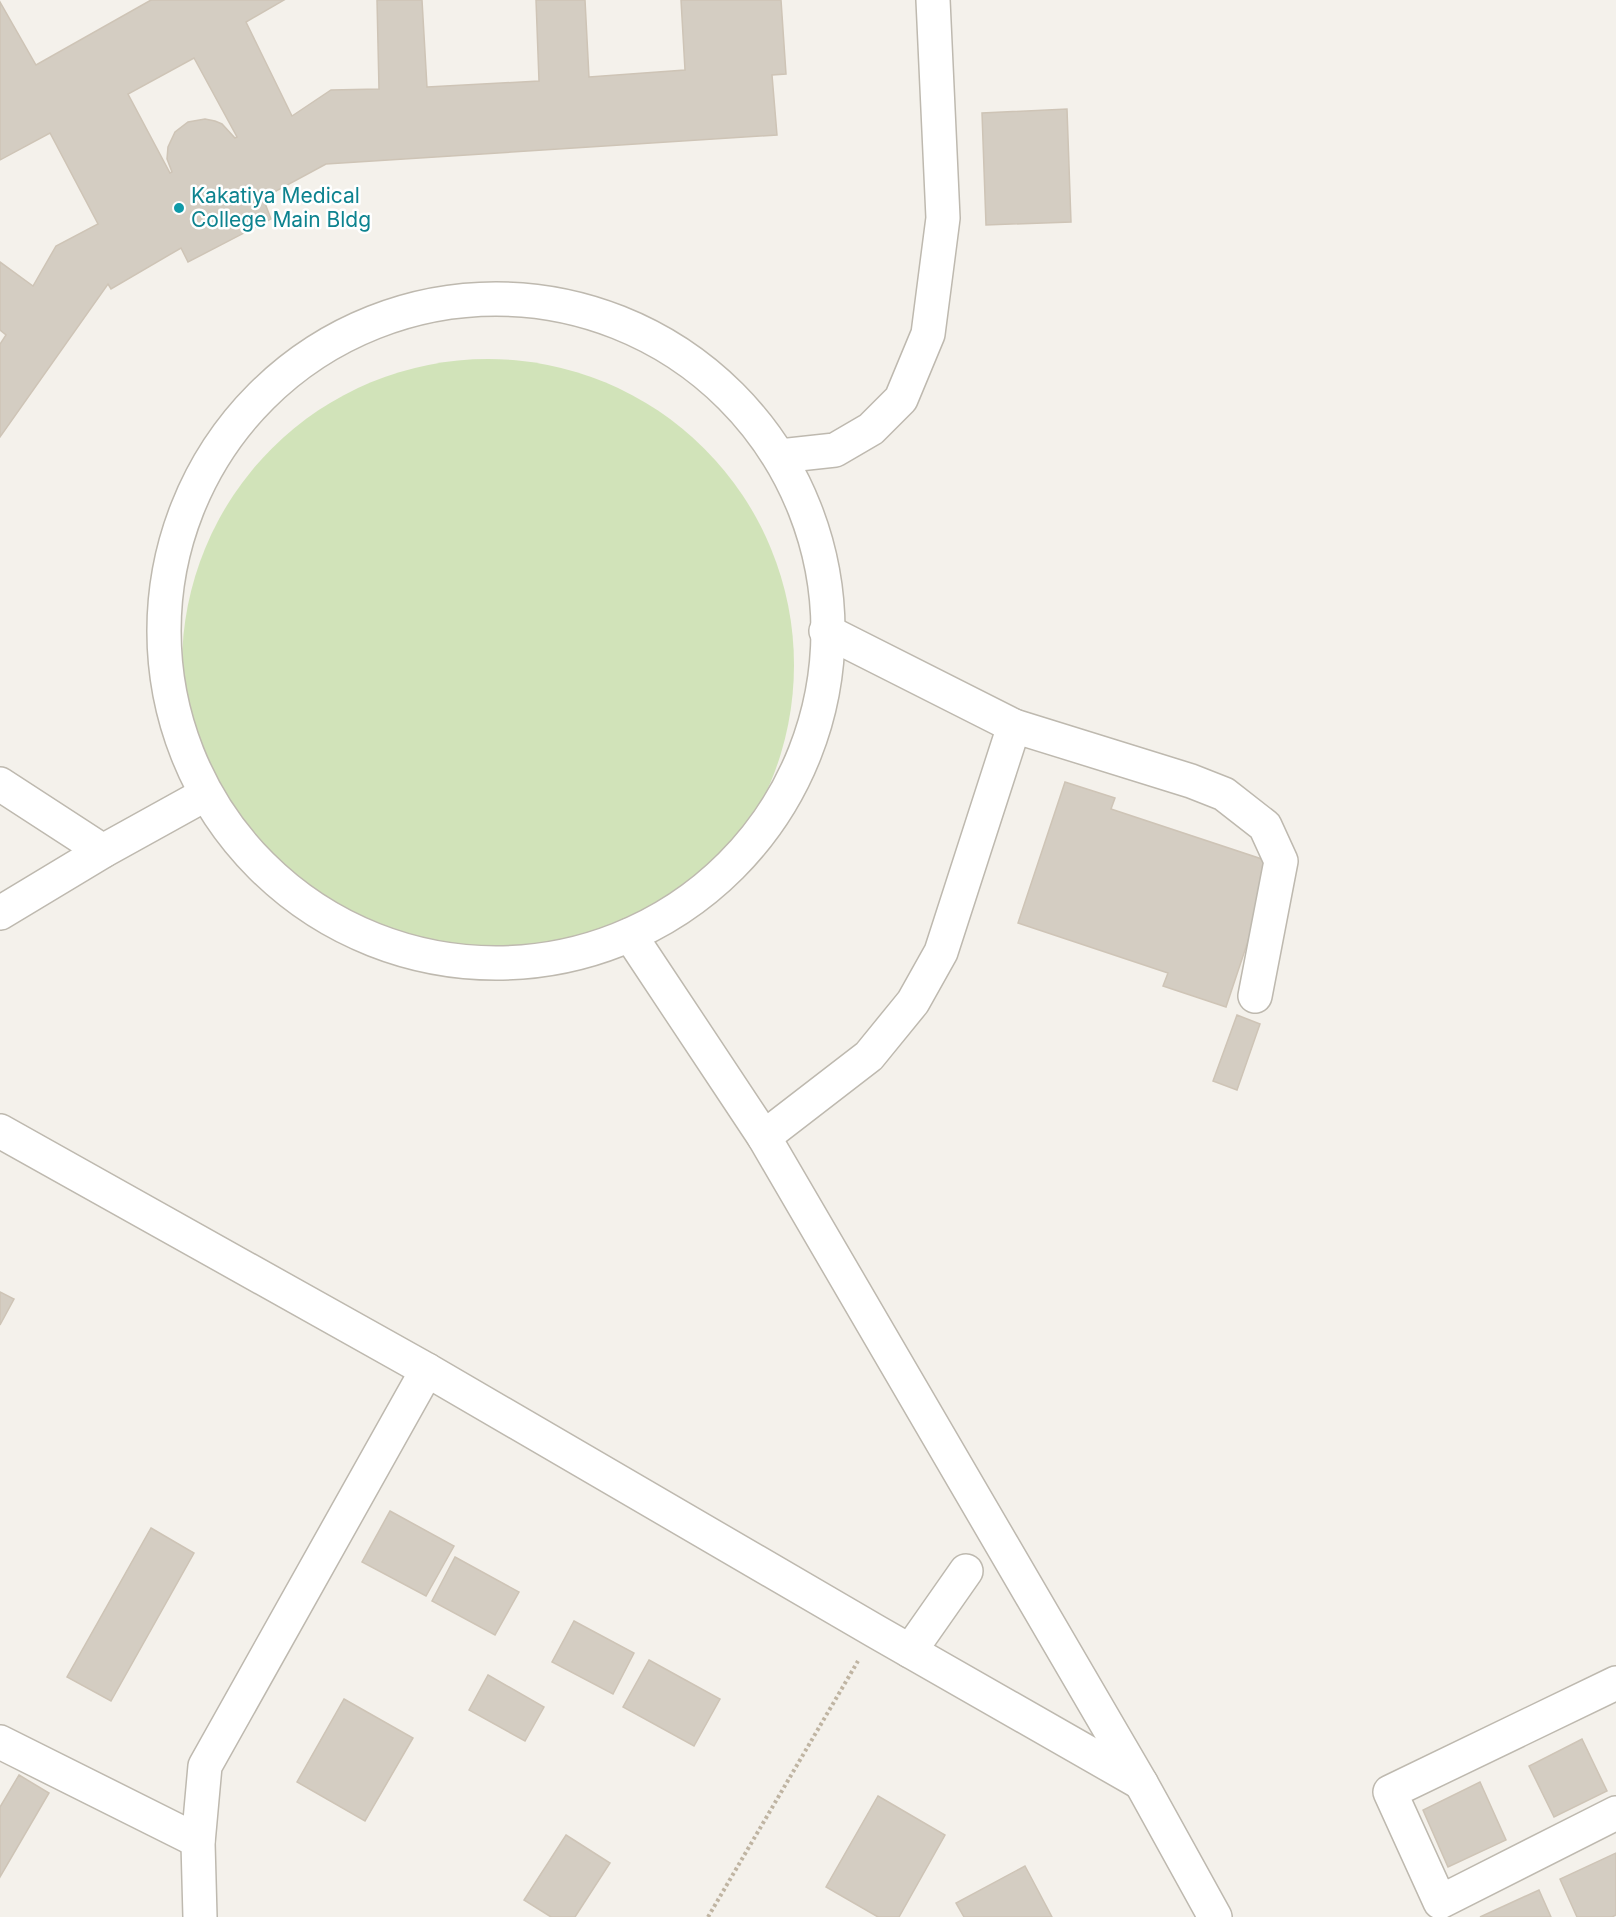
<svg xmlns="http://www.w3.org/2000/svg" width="1616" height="1917" viewBox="0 0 1616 1917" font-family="Inter,sans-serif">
	<rect width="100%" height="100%" fill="#f4f1eb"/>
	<circle fill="#d1e3b9" cx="488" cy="665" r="306"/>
	<g fill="#d4cdc2" stroke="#cec4b6" stroke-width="1.5" fill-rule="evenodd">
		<path d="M151,0H284L246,22L292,116L331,90L379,89L377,0H422L427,87L539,81L536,0H585L589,77L685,70L681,0H781L786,74L772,75L777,135L326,164L263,198L271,219L188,262L181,248L111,289L108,284L0,437V344L6,335L0,330V262L33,286L56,246L98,224L50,133L0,160V2L36,65ZM194,58L237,137L235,138L222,124L215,121L205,119L188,122L175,132L168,147L167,159L172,172L170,173L128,94Z"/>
		<path d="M1067,109L1071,222L986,225L982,113Z"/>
		<path d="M1065,782L1115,798L1111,809L1274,863L1226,1007L1163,986L1168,973L1018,923Z"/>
		<path d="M1237,1015L1260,1024L1237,1090L1213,1081Z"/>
		<path d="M0,1292L14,1299L0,1325Z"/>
		<path d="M390,1511L454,1546L426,1596L362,1562Z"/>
		<path d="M151,1528L194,1553L111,1701L67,1677Z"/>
		<path d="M455,1557L519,1592L495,1635L432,1601Z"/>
		<path d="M574,1621L634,1653L613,1694L552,1662Z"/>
		<path d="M649,1660L720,1699L694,1746L623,1707Z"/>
		<path d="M488,1675L544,1707L525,1741L469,1710Z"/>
		<path d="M344,1699L413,1738L365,1821L297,1782Z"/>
		<path d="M1582,1739L1607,1791L1554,1817L1529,1766Z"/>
		<path d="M19,1775L49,1793L0,1877V1807Z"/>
		<path d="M1480,1782L1506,1840L1448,1867L1423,1810Z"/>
		<path d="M878,1796L945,1835L899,1917H878L826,1887Z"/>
		<path d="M566,1835L610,1863L575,1917H551L524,1900Z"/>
		<path d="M1616,1853V1915L1612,1917H1577L1560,1879Z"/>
		<path d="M1025,1866L1052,1917H964L956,1903Z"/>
		<path d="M1539,1890L1551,1917H1480Z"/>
	</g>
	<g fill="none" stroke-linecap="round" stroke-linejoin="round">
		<g stroke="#beb9af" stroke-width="36">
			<g id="minor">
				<circle cx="496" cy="631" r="332"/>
				<path d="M780,456L835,450L871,429L901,399L928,334L943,218L933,0"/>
				<path d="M826,631L1014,726L1191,781L1224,794L1265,826L1281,861L1255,996"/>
				<path d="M0,784L103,851"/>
				<path d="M0,913L103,851L206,794"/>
				<path d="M630,935L764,1137L1141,1783L1215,1917"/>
				<path d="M0,1131L427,1370L875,1631L1141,1783"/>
				<path d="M764,1137L869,1056L913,1002L941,952L1014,726"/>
				<path d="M910,1651L966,1571"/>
				<path d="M1616,1683L1390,1792L1440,1902L1616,1813"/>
				<path d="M0,1742L198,1841"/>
				<path d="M200,1917L198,1843L205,1766L427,1370"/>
			</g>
		</g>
		<path stroke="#bfb4a2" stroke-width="4" stroke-dasharray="3 3" stroke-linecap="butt" d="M708,1917L858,1661"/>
		<use href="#minor" stroke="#fff" stroke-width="33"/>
	</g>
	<circle fill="#0f9aa8" stroke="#fff" stroke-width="2" cx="179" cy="208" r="6"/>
	<g text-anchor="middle" stroke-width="5" stroke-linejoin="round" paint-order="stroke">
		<g font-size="21" fill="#0d838f" stroke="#fff" text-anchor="start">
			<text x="191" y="203">Kakatiya Medical<tspan x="191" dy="24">College Main Bldg</tspan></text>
		</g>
	</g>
</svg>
